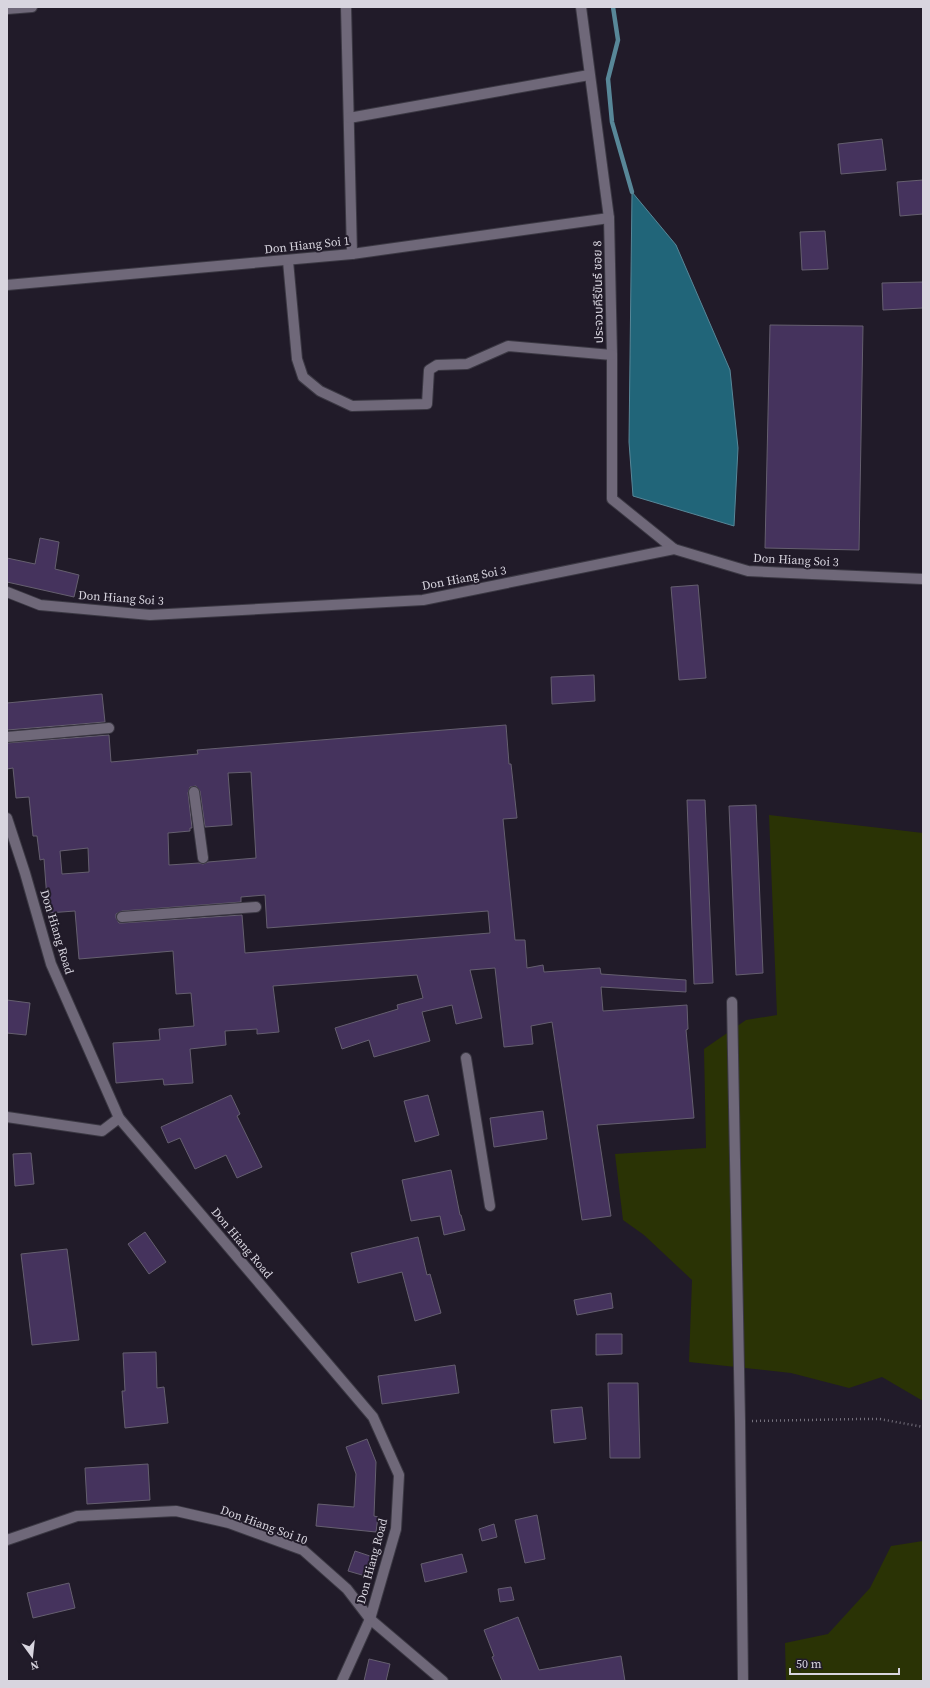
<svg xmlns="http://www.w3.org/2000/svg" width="930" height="1688" viewBox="0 0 930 1688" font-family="'Source Serif 4','Noto Sans Thai',serif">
	<rect width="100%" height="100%" fill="#211b29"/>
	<g fill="#2a3305">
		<path d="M769,815L923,833V1401L882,1377L849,1388L791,1373L689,1362L692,1280L644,1235L623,1220L615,1154L706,1148L704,1049L746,1020L777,1015Z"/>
		<path d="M923,1541V1681H786L785,1643L828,1634L870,1588L891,1546Z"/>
	</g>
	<path fill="#216579" stroke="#588798" d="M632,192L676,245L730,370L738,448L734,526L633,496L629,442Z"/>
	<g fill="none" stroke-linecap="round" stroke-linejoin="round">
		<path stroke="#588798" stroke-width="4.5" d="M613,7L618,40L608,79L612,122L632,192"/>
	</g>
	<g fill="#45335d" stroke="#655f6f" fill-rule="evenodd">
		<path d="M882,139L886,170L841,174L838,144Z"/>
		<path d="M923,180V214L900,216L897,182Z"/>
		<path d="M825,231L828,269L802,270L800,232Z"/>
		<path d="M923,282V308L883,310L882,283Z"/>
		<path d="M770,325L863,326L859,550L765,548Z"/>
		<path d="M40,538L59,542L55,569L79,575L74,597L7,582V558L35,564Z"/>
		<path d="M698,585L706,678L679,680L671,587Z"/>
		<path d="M594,675L595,701L552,704L551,677Z"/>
		<path d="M102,694L105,722L7,730V703Z"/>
		<path d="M506,725L509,764H511L517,818L503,819L515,940H525L527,968L543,965L544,972L600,968L601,974L686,980V992L601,987L603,1011L687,1005L688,1029L686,1030L694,1118L597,1125L611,1216L582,1220L552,1022L531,1026L533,1044L504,1047L495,968L470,970L482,1018L456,1024L452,1005L422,1012L430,1041L374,1057L369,1040L342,1049L335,1028L398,1009L397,1005L423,998L417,975L273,986L279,1032L257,1034V1029L225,1031L226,1045L190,1049L193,1083L164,1085L163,1079L116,1083L113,1043L160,1040L159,1029L194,1026L191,993L176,994L173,951L79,959L75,911L48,913L44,859L40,860L37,836H33L29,797L16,798L13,768L7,769V743L109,735L111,762L198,754L197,750ZM251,772L256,858L208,862L203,864L199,863L169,865L168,833L190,831V828H192L188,793L190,787L196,786L200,791L205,827L232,825L228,773ZM88,848L89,872L62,874L60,851ZM265,895L267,928L488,911L490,933L245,953L242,915L122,923H119L116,918V914L122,911L241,902V897Z"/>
		<path d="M687,800H705L713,983L694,984Z"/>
		<path d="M756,805L763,973L736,975L729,806Z"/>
		<path d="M7,1000L30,1003L26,1035L7,1033Z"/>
		<path d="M231,1095L240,1114L237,1116L262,1167L237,1178L226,1155L195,1169L180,1138L168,1143L161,1127Z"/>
		<path d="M428,1095L439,1135L415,1142L404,1101Z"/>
		<path d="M543,1111L547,1139L494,1147L490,1118Z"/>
		<path d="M31,1153L34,1184L15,1186L13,1154Z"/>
		<path d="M451,1170L460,1215H461L465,1230L444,1235L440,1216L411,1221L402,1180Z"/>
		<path d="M145,1232L166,1262L149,1274L128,1244Z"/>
		<path d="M418,1237L427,1275L430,1274L441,1313L415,1321L402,1272L358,1283L351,1253Z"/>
		<path d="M67,1249L79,1340L32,1345L21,1254Z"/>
		<path d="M611,1293L613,1308L577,1315L574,1300Z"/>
		<path d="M596,1334H622V1354L596,1355Z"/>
		<path d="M156,1352L157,1388L164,1387L168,1423L125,1428L122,1391H125L123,1353Z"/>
		<path d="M455,1365L459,1393L382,1404L378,1376Z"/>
		<path d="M608,1383H638L640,1458H610Z"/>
		<path d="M582,1407L586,1439L554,1443L551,1410Z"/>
		<path d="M367,1439L376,1462L374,1516L378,1517L376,1532L316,1526L318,1504L354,1507L356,1474L346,1447Z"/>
		<path d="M148,1464L150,1500L87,1504L85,1468Z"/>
		<path d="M537,1515L545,1559L525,1563L515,1520Z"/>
		<path d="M494,1524L497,1537L482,1541L479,1529Z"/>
		<path d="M355,1551L376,1558L369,1577L348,1571Z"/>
		<path d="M462,1554L467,1572L425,1582L421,1564Z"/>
		<path d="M69,1583L75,1608L33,1618L27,1593Z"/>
		<path d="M511,1587L514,1600L500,1602L498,1589Z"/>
		<path d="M518,1617L539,1670L621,1656L625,1681H502L492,1657L494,1656L484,1630Z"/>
		<path d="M369,1659L390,1664L386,1681H364Z"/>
	</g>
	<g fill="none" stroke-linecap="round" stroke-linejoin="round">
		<g stroke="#3b3843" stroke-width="12">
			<g id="minor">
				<path d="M346,7L352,254"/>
				<path d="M581,7L609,218L612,355V499L674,549"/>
				<path d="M7,9L32,7"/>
				<path d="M349,118L589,75"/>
				<path d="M288,261L297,359L303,377L320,391L352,406L427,404L429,370L437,365L467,364L508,346L612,355"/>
				<path d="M7,285L352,254L609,218"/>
				<path d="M7,592L40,605L150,615L423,600L674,549L748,571L923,579"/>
				<path d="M7,737L109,728"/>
				<path d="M194,792L203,858"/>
				<path d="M7,818L25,873L51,964L119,1118L373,1417L399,1475L396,1529L370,1619L342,1681"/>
				<path d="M122,917L256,907"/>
				<path d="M732,1002L740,1421L743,1681"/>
				<path d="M466,1058L490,1206"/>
				<path d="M7,1117L102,1131L119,1118"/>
				<path d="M7,1540L77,1516L176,1511L229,1523L303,1550L347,1589L370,1619L443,1681"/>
			</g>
		</g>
		<path stroke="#75717d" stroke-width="2.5" stroke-dasharray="1 3" stroke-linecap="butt" d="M752,1421L861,1419H880L923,1427"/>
		<use href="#minor" stroke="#6f6879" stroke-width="10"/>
	</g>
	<g text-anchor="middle" stroke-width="4" stroke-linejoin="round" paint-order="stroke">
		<g font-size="12" fill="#d8d5df" stroke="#211b29">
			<text transform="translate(307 245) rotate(-6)" y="4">Don Hiang Soi 1</text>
			<text transform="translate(598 292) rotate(-91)" y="4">ประจวบคีรีขันธ์ ซอย 8</text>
			<text transform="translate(796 560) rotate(3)" y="4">Don Hiang Soi 3</text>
			<text transform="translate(464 578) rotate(-11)" y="4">Don Hiang Soi 3</text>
			<text transform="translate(121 598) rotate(4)" y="4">Don Hiang Soi 3</text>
			<text transform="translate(57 932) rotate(73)" y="4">Don Hiang Road</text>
			<text transform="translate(242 1243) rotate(50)" y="4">Don Hiang Road</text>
			<text transform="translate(264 1525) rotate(20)" y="4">Don Hiang Soi 10</text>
			<text transform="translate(372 1561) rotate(-75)" y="4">Don Hiang Road</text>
		</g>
	</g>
	<rect width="930" height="1688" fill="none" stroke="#d8d5df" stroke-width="16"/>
	<g transform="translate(32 1656) rotate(165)" stroke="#211b29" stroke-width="3" paint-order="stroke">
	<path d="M0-3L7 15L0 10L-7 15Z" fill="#d8d5df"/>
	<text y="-6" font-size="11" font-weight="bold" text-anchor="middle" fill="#d8d5df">N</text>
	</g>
	<path d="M790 1668v6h109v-6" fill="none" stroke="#d8d5df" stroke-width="2"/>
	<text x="796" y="1668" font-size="12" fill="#d8d5df" stroke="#211b29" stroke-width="3" paint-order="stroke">50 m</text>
</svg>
